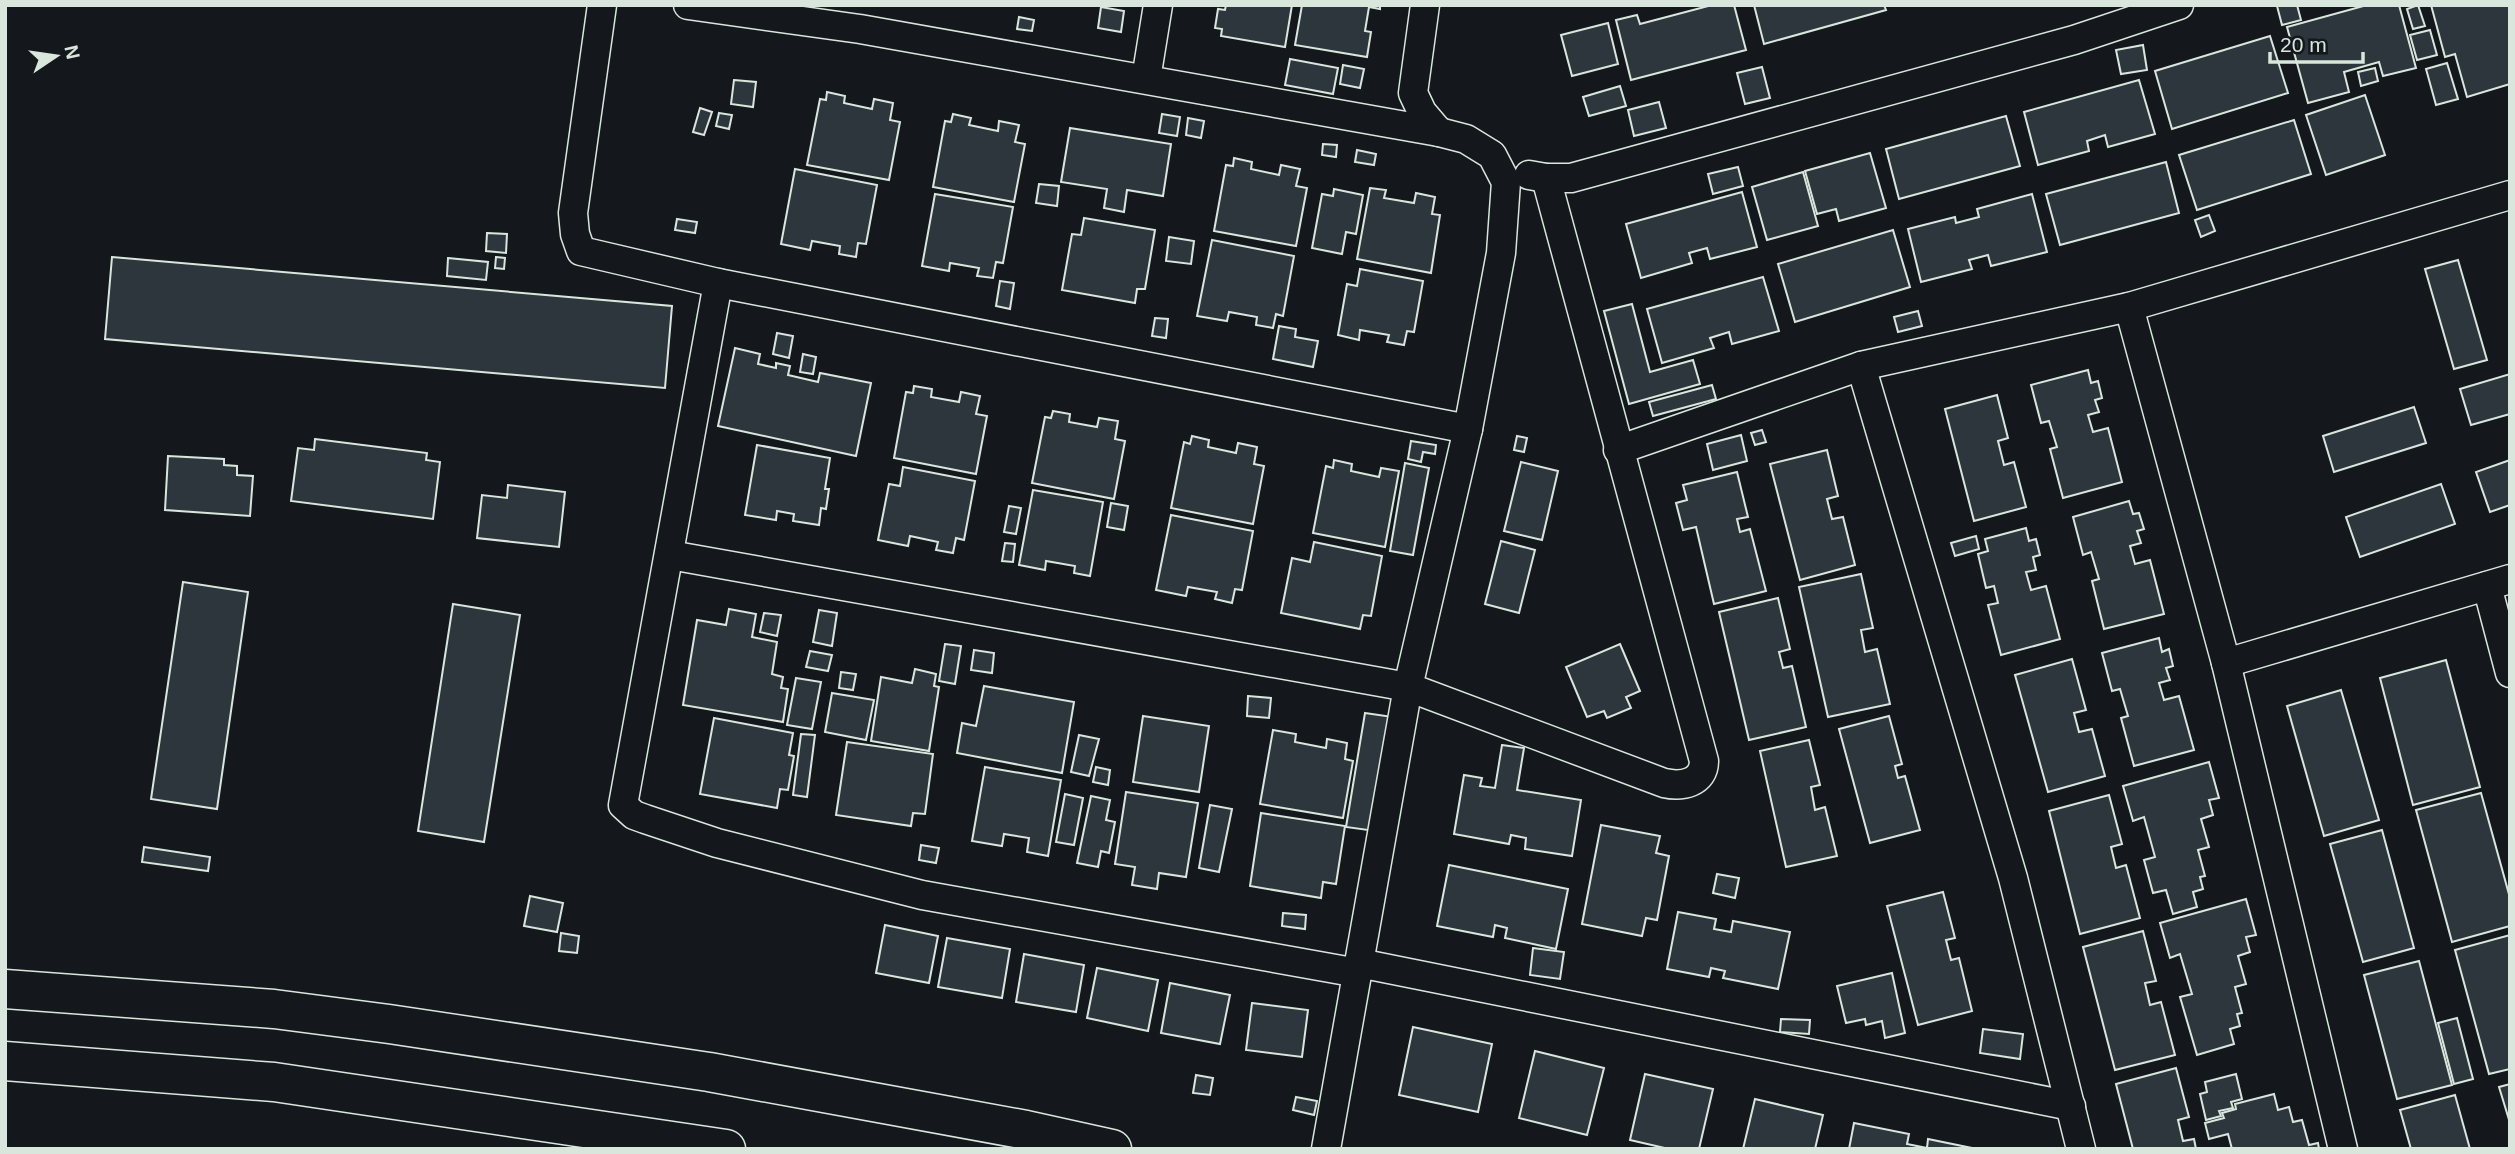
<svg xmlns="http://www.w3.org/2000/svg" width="2515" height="1154" viewBox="0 0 2515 1154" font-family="Arial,sans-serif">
	<rect width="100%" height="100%" fill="#14181c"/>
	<g fill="#2c363c" stroke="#d8e6dc" stroke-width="2">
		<path d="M1226,5H1292L1285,47L1221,36L1222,29L1215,28L1218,9L1225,10Z"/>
		<path d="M1302,5H1380V9L1369,7L1365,31L1371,32L1367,57L1295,45Z"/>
		<path d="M1712,5H1734L1746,50L1631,80L1616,20L1637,15L1640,24Z"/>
		<path d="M1754,5H1884L1886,10L1764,44Z"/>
		<path d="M2297,5L2301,20L2282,25L2277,6Z"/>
		<path d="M2367,5H2399L2416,68L2383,76L2379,62L2344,72L2349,92L2308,103L2287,27Z"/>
		<path d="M2418,5L2425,26L2413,29L2407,9Z"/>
		<path d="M2431,5H2510V84L2467,97L2455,54L2445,57Z"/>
		<path d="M1101,7L1124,11L1121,32L1098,28Z"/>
		<path d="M1019,17L1034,20L1032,31L1017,29Z"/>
		<path d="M1608,23L1618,64L1572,76L1561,35Z"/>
		<path d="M2430,30L2437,55L2417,60L2410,35Z"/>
		<path d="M2270,36L2288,93L2172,129L2155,71Z"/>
		<path d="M2143,45L2147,70L2121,74L2116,50Z"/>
		<path d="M1290,59L1338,68L1333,94L1285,85Z"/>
		<path d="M2447,63L2458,99L2436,105L2426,69Z"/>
		<path d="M1343,65L1364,69L1360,88L1340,84Z"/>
		<path d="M1762,67L1770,98L1745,104L1737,73Z"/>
		<path d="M2375,68L2378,81L2361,86L2358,72Z"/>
		<path d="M734,80L756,82L753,107L731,104Z"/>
		<path d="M2139,80L2155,134L2108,147L2105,135L2087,141L2089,151L2038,165L2024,112Z"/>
		<path d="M1620,86L1626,106L1589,116L1583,97Z"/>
		<path d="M827,92L845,96L844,103L872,109L874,99L893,103L890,120L900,122L889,180L807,165L820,99L826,100Z"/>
		<path d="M2365,95L2385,155L2326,175L2306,115Z"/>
		<path d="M1659,102L1666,128L1634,136L1628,110Z"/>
		<path d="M700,108L712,112L704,135L693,132Z"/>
		<path d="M719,113L732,115L729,129L716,126Z"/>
		<path d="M953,114L971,118L969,125L998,131L999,121L1019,125L1015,142L1025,144L1014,202L933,187L945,121L951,122Z"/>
		<path d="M1162,114L1180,117L1177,136L1159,133Z"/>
		<path d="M2006,116L2020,166L1899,199L1886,149Z"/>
		<path d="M1188,118L1204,121L1201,138L1186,135Z"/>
		<path d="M2294,120L2311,174L2197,210L2179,155Z"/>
		<path d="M1070,128L1171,144L1163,196L1127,190L1124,212L1104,208L1107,189L1061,182Z"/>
		<path d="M1323,144L1337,145L1336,157L1322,155Z"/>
		<path d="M1357,150L1376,154L1374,165L1355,162Z"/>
		<path d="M1870,153L1886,208L1839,221L1836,209L1817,214L1805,171Z"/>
		<path d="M1234,158L1252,162L1251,169L1279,175L1281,165L1300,169L1296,186L1307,188L1296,246L1214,231L1226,165L1233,166Z"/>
		<path d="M2166,162L2179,213L2060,245L2046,194Z"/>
		<path d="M1738,167L1743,186L1713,194L1708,174Z"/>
		<path d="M795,169L877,185L866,244L858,243L856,257L839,254L840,246L812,241L810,250L781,244Z"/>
		<path d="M1803,172L1818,226L1767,240L1752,187Z"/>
		<path d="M1039,184L1059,186L1057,206L1036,203Z"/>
		<path d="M1370,188L1386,190L1384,198L1414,203L1416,193L1435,197L1432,214L1440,215L1431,273L1357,259Z"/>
		<path d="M1334,189L1363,195L1356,234L1346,232L1342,254L1312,248L1322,194L1333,196Z"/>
		<path d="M1742,192L1757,247L1710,259L1707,248L1689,253L1692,263L1641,278L1626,224Z"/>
		<path d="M935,194L1013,207L1003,263L996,262L993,278L977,276L979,268L950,263L949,271L922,266Z"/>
		<path d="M2032,194L2047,252L1991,266L1988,255L1969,260L1972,269L1921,282L1908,229L1955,217L1956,223L1979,217L1977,209Z"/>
		<path d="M2209,215L2215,231L2201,237L2195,220Z"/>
		<path d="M1084,218L1155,230L1145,289H1137L1135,303L1062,290L1072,234L1081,235Z"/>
		<path d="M677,219L697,222L695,233L675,230Z"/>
		<path d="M1893,230L1910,287L1795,322L1778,264Z"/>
		<path d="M487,233L507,234L506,253L486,251Z"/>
		<path d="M1169,237L1194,241L1191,264L1166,261Z"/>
		<path d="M1212,240L1294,256L1283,316L1276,314L1273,328L1256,325L1257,317L1229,312L1227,321L1197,316Z"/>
		<path d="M112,257L672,306L665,388L105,339Z"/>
		<path d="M496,257L505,258L504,269L495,268Z"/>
		<path d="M448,258L488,262L486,280L447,276Z"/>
		<path d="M2458,260L2487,360L2454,369L2425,269Z"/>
		<path d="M1360,269L1423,281L1414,332L1407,331L1404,345L1387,342L1389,335L1360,330L1359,340L1338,335L1347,284L1357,286Z"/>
		<path d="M1763,277L1779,331L1732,344L1729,332L1710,338L1714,348L1662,363L1647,309Z"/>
		<path d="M1000,281L1014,283L1010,309L996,306Z"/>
		<path d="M1632,304L1650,372L1693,360L1700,384L1629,404L1604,311Z"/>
		<path d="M1918,311L1922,326L1898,332L1894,317Z"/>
		<path d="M1155,318L1168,319L1166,338L1152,336Z"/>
		<path d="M1279,326L1296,329L1295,337L1318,341L1313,367L1273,359Z"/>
		<path d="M777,333L793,336L789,358L773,354Z"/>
		<path d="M735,348L760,354L758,364L776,368V363L790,366L788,375L818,382L820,373L871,383L856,456L718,426Z"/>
		<path d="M803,354L816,357L813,374L800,372Z"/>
		<path d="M2088,370L2091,383L2098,381L2102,398L2095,400L2099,412L2088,415L2093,432L2108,428L2122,482L2063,498L2050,449L2057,447L2049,421L2041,423L2031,385Z"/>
		<path d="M2510,374V414L2471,425L2460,389Z"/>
		<path d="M1712,385L1716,399L1653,416L1649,402Z"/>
		<path d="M914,386L932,389L931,397L959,402L961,392L980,396L976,414L987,416L976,474L894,458L906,392L913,393Z"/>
		<path d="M1997,395L2008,438L1998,441L2004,465L2014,462L2026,507L1974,521L1945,409Z"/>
		<path d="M2414,407L2426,443L2334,472L2323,436Z"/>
		<path d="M1053,411L1070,414L1069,422L1097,427L1099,418L1118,421L1115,439L1125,441L1114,499L1032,483L1045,417L1051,418Z"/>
		<path d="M1762,430L1766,442L1755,445L1751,433Z"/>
		<path d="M1741,435L1747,461L1713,470L1707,444Z"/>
		<path d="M1192,436L1209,440L1208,447L1236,453L1238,443L1257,447L1254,464L1264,466L1253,524L1171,508L1184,442L1190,444Z"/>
		<path d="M1517,436L1527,438L1524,452L1514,450Z"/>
		<path d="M315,439L427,453L426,460L440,462L433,519L291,501L298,448L314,450Z"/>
		<path d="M1411,441L1436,445L1435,454L1423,452L1421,462L1408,459Z"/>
		<path d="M757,445L830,458L825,489H829L826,509L821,508L819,525L793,521L794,514L777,511L776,520L745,515Z"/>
		<path d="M1827,450L1838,496L1827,499L1832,519L1843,517L1855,565L1800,580L1770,464Z"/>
		<path d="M168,456L224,459V465L237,466V475L253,476L250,516L165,510Z"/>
		<path d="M1334,460L1352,464L1351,471L1379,477L1381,468L1399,471L1385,547L1313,533L1326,466L1333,468Z"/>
		<path d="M2510,460V505L2490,512L2476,472Z"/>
		<path d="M1521,462L1558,471L1542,540L1504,531Z"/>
		<path d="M1405,463L1429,468L1413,555L1390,551Z"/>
		<path d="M903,467L975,481L964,540L956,538L953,553L936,550L938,542L910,536L908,546L878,540L889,484L900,486Z"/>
		<path d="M1737,472L1748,517L1737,519L1740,532L1750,529L1766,591L1714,604L1696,527L1683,530L1676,503L1687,500L1683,485Z"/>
		<path d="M2441,484L2455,524L2360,557L2346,517Z"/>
		<path d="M508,485L565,492L559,547L477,538L482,495L507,498Z"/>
		<path d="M1033,490L1103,502L1090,576L1074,573L1075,566L1046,561L1045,570L1019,565Z"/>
		<path d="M2129,501L2133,514L2139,513L2144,529L2137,531L2141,543L2130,546L2135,564L2150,560L2164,614L2104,629L2092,581L2099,579L2091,552L2083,555L2073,517Z"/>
		<path d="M1111,503L1128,506L1124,530L1107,527Z"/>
		<path d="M1009,506L1021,508L1016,534L1004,532Z"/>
		<path d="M1171,515L1253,531L1242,590L1235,589L1232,603L1215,599L1217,592L1188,587L1186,596L1156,590Z"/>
		<path d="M2026,528L2029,541L2036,539L2040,555L2033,557L2036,570L2026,572L2031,590L2046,586L2060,639L2001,655L1988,605L1998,603L1994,586L1986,588L1978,554L1988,551L1985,539Z"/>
		<path d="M1976,536L1979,549L1955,556L1951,543Z"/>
		<path d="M1501,541L1535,550L1519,613L1485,604Z"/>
		<path d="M1314,542L1382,556L1371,616L1363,615L1360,629L1281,613L1292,558L1310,562Z"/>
		<path d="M1005,543L1015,544L1013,562L1002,561Z"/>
		<path d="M1861,574L1873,628L1861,630L1865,652L1877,649L1890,704L1828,717L1799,587Z"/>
		<path d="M183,582L248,592L217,809L151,799Z"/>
		<path d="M1778,598L1790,649L1779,652L1783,668L1792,666L1806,727L1749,740L1719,612Z"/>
		<path d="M453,604L520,615L484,842L418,831Z"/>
		<path d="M729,609L756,614L752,637L777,642L772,674L783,677L781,688L788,689L783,722L683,705L697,620L726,625Z"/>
		<path d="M819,610L837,613L832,646L813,642Z"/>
		<path d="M764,613L781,615L777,636L760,632Z"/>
		<path d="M2159,638L2162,652L2169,649L2173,666L2166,668L2170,680L2159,683L2164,700L2179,696L2194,750L2134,766L2121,718L2128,716L2120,689L2112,691L2102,653Z"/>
		<path d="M945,644L961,646L955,684L939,681Z"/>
		<path d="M1620,644L1640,691L1626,697L1631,708L1607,718L1604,711L1587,717L1566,667Z"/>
		<path d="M974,650L994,653L992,673L971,670Z"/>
		<path d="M810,651L832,655L828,671L806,667Z"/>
		<path d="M2072,659L2086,710L2074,713L2079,732L2092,729L2105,776L2048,792L2015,675Z"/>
		<path d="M2446,660L2480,787L2413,805L2380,678Z"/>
		<path d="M915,669L936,674L934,686L939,687L929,751L871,741L881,677L912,683Z"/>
		<path d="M841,672L856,674L853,690L839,688Z"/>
		<path d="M796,678L821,682L812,729L787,725Z"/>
		<path d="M984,686L1074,702L1062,773L957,753L962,723L976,726Z"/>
		<path d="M2341,690L2379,820L2324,836L2287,706Z"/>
		<path d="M832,693L874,700L866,740L825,732Z"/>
		<path d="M1248,696L1271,698L1269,718L1247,716Z"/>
		<path d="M1365,713L1393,717L1375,831L1346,827Z"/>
		<path d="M1143,716L1209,726L1199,792L1133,782Z"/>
		<path d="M1889,716L1902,764L1895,766L1898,778L1905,776L1920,830L1870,843L1839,729Z"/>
		<path d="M714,718L793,733L789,755L794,756L788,790L780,789L777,808L700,794Z"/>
		<path d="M1273,730L1296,734L1295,742L1326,748L1327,739L1347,743L1345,759L1353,761L1343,818L1260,804Z"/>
		<path d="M801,734L815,735L807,797L793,795Z"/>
		<path d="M1079,735L1099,739L1089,776L1071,772Z"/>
		<path d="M1809,740L1820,785L1811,787L1815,810L1825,807L1837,856L1786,867L1760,751Z"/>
		<path d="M847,742L933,754L925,814L913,813L911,826L836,815Z"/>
		<path d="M1502,745L1524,748L1517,790L1581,800L1572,856L1525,849L1526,838L1511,835L1509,844L1454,834L1464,775L1482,778L1480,786L1495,788Z"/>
		<path d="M2209,762L2219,798L2209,800L2213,815L2201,819L2209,847L2198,850L2205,876L2200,877L2203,889L2193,892L2197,907L2173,914L2166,890L2153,893L2144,860L2155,857L2144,817L2133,821L2123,786Z"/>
		<path d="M985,767L1061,780L1048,856L1027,852L1029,838L1004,834L1002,846L972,841Z"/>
		<path d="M1096,767L1110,770L1108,785L1093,782Z"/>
		<path d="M1126,792L1198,803L1186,877L1159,873L1157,889L1132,885L1135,867L1115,864Z"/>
		<path d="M2481,793L2510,898V926L2452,942L2416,810Z"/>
		<path d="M1065,794L1083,798L1074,845L1056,842Z"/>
		<path d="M2109,795L2122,844L2111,847L2116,868L2126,865L2140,918L2080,934L2049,811Z"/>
		<path d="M1091,796L1110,800L1106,820L1115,822L1109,853L1101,851L1098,867L1077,863Z"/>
		<path d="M1210,805L1232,809L1219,872L1199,868Z"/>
		<path d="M1261,813L1345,826L1336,884L1323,882L1321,898L1250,886Z"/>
		<path d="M1601,825L1660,836L1656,853L1669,856L1657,920L1646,918L1642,936L1582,924Z"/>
		<path d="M2382,830L2414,948L2363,962L2330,844Z"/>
		<path d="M921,845L939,848L936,863L919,860Z"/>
		<path d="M144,847L210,857L208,871L142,862Z"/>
		<path d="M1449,865L1568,889L1556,949L1505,938L1507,928L1495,925L1493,937L1437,926Z"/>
		<path d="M1717,874L1739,878L1735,898L1713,893Z"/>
		<path d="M1943,892L1955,938L1946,940L1951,960L1959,958L1972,1011L1918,1025L1887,906Z"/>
		<path d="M530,896L563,903L557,932L524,926Z"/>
		<path d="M2246,899L2256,935L2246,937L2250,952L2238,956L2246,984L2235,987L2242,1013L2237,1014L2240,1026L2230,1029L2234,1044L2197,1055L2180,997L2192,994L2180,954L2170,958L2160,923Z"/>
		<path d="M1678,912L1716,919L1714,929L1731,932L1733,921L1790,932L1778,989L1723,978L1725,971L1711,968L1709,977L1667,969Z"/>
		<path d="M1283,913L1306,915L1305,929L1282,926Z"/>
		<path d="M885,925L938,936L929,983L876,973Z"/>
		<path d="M2143,931L2156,981L2145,983L2150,1005L2161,1002L2175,1055L2115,1070L2083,947Z"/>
		<path d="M561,933L579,936L577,953L559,951Z"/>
		<path d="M2510,935V1069L2489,1074L2455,950Z"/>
		<path d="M947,938L1010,949L1002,998L938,987Z"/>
		<path d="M1533,948L1564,952L1560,979L1530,975Z"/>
		<path d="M1024,954L1084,965L1076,1012L1016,1002Z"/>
		<path d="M2419,961L2452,1085L2397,1099L2364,975Z"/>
		<path d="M1097,968L1158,980L1148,1031L1087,1018Z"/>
		<path d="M1892,973L1905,1033L1885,1038L1882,1021L1866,1025L1865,1019L1846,1023L1837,986Z"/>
		<path d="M1170,983L1230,995L1220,1044L1161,1033Z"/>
		<path d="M1252,1003L1308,1010L1302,1057L1246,1050Z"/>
		<path d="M2457,1018L2473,1079L2454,1084L2438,1023Z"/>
		<path d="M1781,1019L1810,1020L1809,1034L1780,1032Z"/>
		<path d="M1413,1027L1492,1044L1478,1112L1399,1095Z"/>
		<path d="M1983,1029L2023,1034L2020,1059L1980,1053Z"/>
		<path d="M1535,1051L1604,1068L1587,1135L1519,1118Z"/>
		<path d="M2176,1068L2189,1117L2178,1120L2183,1141L2194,1139L2196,1149H2133L2116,1084Z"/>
		<path d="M1645,1074L1713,1089L1699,1149H1669L1630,1140Z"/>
		<path d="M2236,1074L2242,1099L2231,1102L2233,1108L2219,1111L2221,1116L2206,1120L2200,1094L2207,1092L2205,1082Z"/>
		<path d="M1196,1075L1213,1078L1210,1095L1193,1093Z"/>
		<path d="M2510,1084V1123L2499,1087Z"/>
		<path d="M2274,1094L2278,1110L2289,1107L2293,1122L2302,1120L2309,1145L2318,1143L2319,1149H2232L2228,1134L2209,1139L2205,1123L2224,1118L2222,1113L2236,1109L2235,1104Z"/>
		<path d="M2455,1095L2470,1149H2411L2400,1110Z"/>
		<path d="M1296,1097L1317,1101L1314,1115L1293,1110Z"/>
		<path d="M1755,1099L1823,1115L1815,1149H1743Z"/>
		<path d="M1854,1123L1909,1134L1907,1144L1927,1148L1928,1139L1977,1149H1849Z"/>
	</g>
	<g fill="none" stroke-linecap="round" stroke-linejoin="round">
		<g stroke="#d8e6dc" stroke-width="31">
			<g id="street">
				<path d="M602,5L573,213L575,234L581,251L718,283L1468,429"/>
				<path d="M688,5L860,29L1439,132L1466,139L1492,155L1506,182L1501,253L1468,429L1408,687L1326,1149"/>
				<path d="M1425,5L1413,93L1422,112L1439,132"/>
				<path d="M1146,79L1158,5"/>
				<path d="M1529,175L1546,178H1571L2074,40L2179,5"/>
				<path d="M718,283L623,805L634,815L645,819L717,843L922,895L1358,973"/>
				<path d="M2129,307L2226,663L2343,1149"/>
				<path d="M1861,366L2013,878L2081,1149"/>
				<path d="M1618,450L1861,366L2129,307L2510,195"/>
				<path d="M670,555L1408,687L1664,783C1682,787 1704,783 1704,761L1546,178"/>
				<path d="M2487,586L2510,673"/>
				<path d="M2226,663L2510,579"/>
				<path d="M1359,963L2071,1106"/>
			</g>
		</g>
		<g stroke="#d8e6dc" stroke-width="41">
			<g id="highway">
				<path d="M5,989L274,1009L389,1024L709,1072L1026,1130L1112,1149"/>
				<path d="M5,1061L274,1082L726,1149"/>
			</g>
		</g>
		<use href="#street" stroke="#14181c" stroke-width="28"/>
		<use href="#highway" stroke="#14181c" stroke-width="38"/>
	</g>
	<rect width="2515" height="1154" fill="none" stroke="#d8e6dc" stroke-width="14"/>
	<g transform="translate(56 56) rotate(77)" stroke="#14181c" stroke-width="5" paint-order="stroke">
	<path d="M0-5L12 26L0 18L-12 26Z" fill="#d8e6dc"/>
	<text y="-10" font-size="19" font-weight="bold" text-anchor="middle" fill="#d8e6dc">N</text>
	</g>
	<path d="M2270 52v10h93v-10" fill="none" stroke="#d8e6dc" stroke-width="3.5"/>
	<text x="2280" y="52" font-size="21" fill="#d8e6dc" stroke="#14181c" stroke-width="5" paint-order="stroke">20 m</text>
</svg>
